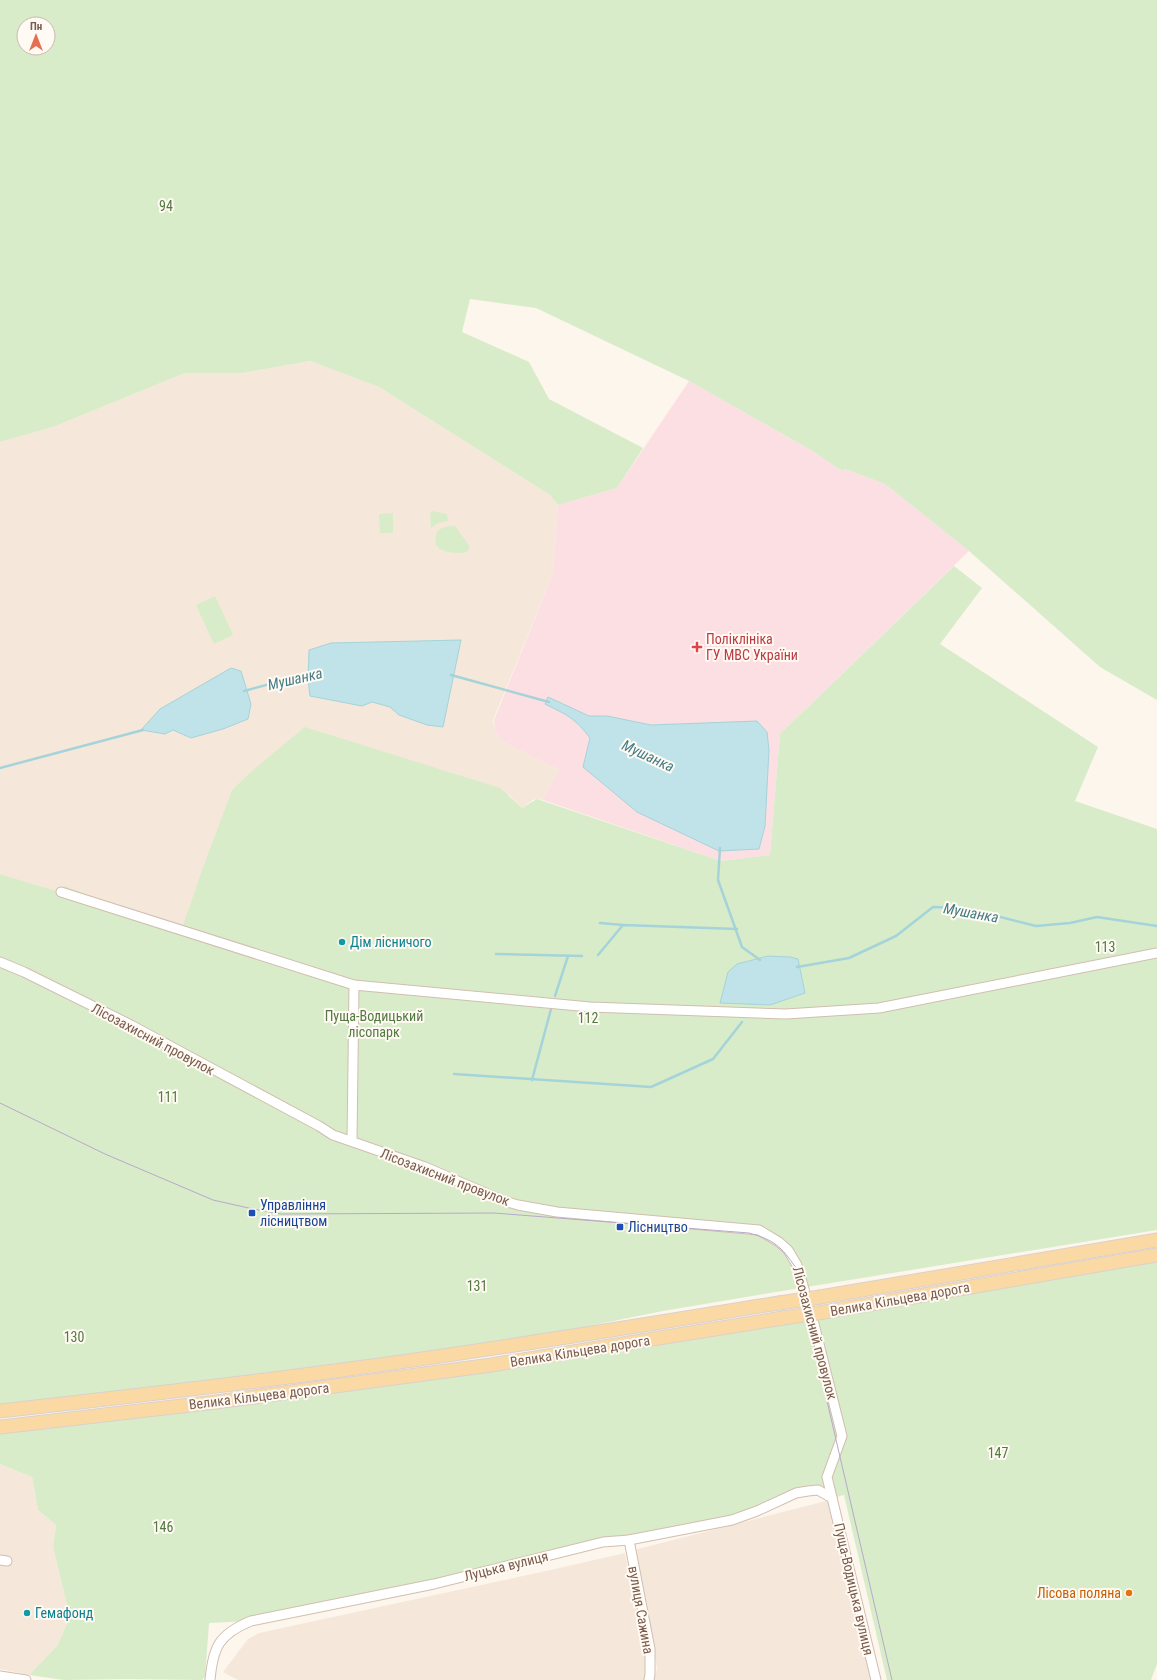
<svg xmlns="http://www.w3.org/2000/svg" width="1157" height="1680" viewBox="0 0 1157 1680" font-family="'Roboto Condensed',sans-serif">
	<rect width="100%" height="100%" fill="#fdf6ec"/>
	<g fill="#f5e8da">
		<path d="M310,361L379,387L550,495L558,505L553,574L493,720L495,729L499,737L505,743L559,770L543,800L537,799L533,800L522,808L509,795L353,984L0,874V442L53,427L185,373H242Z"/>
		<path d="M0,1464L32,1477L38,1510L56,1525L53,1547L70,1617L57,1646L29,1675L0,1669Z"/>
		<path d="M830,1500L873,1680H654L657,1668L634,1550Z"/>
		<path d="M625,1553L646,1655L644,1680H238L223,1672L248,1639L259,1633L546,1571Z"/>
	</g>
	<path fill="#fbdfe3" d="M689,381L811,450L842,471L845,469L885,484L969,551L780,734L770,855L721,861L543,800L559,770L505,743L499,737L495,729L494,720L553,574L558,505L617,488Z"/>
	<g fill="#d8ecc9" fill-rule="evenodd">
		<path d="M0,0H1157V700L1100,667L969,551L885,484L845,469L842,471L811,450L689,381L536,308L470,299L462,332L529,362L549,399L643,448L617,488L558,505L550,495L379,387L310,361L242,373H185L53,427L0,442ZM24,24H48V48H24Z"/>
		<path d="M432,511L447,514L448,521L438,523L431,528L430,514Z"/>
		<path d="M393,513V533H380L379,514Z"/>
		<path d="M450,526H455L470,547L467,552C458,554 441,553 436,545C435,531 436,529 450,526Z"/>
		<path d="M954,566L982,588L940,644L1098,747L1075,801L1157,829V1230L776,1292L663,1311L549,1334L478,1345L133,1390L0,1406V874L56,891L65,886L85,894L89,901L181,931L205,862L232,790L253,770L305,727L500,788L522,808L537,799L721,861L770,855L780,734Z"/>
		<path d="M215,596L233,635L214,644L196,605Z"/>
		<path d="M1157,1255V1664L1151,1680H887L844,1495L832,1498L808,1491L757,1511L629,1540L251,1621L209,1623L205,1677L202,1680L127,1679L64,1680L29,1675L57,1646L70,1617L53,1547L56,1525L38,1510L32,1477L0,1464V1427L216,1402Z"/>
	</g>
	<g fill="#bfe3e8" stroke="#a5d3da">
		<path d="M461,640L443,727L427,725L399,715L390,707L372,702L362,706L310,696L308,679L309,650L331,643Z"/>
		<path d="M231,668L241,671L251,704L248,719L223,729L191,738L173,730L165,734L141,730L160,709Z"/>
		<path d="M548,697L589,716H607L651,725L757,721L767,732L769,750L765,826L759,849L719,851L637,812L583,767L590,738C575,718 567,715 545,704Z"/>
		<path d="M768,956L790,957L798,959L805,993L770,1005L720,1003L728,972L737,964Z"/>
	</g>
	<g fill="none" stroke-linecap="round" stroke-linejoin="round">
		<g stroke="#a5d3da" stroke-width="2.5">
			<path d="M451,675L549,702"/>
			<path d="M244,691L311,673"/>
			<path d="M0,768L143,730"/>
			<path d="M720,848L718,880L742,947L760,960"/>
			<path d="M600,923L623,925"/>
			<path d="M496,954L582,956"/>
			<path d="M598,955L623,925L737,929"/>
			<path d="M797,967L849,958L896,936L933,907L965,908L1036,926L1070,923L1097,917L1157,926"/>
			<path d="M555,996L568,956"/>
			<path d="M454,1074L651,1087L713,1059L742,1022"/>
			<path d="M532,1080L551,1009"/>
		</g>
		<g stroke="#d1beb0" stroke-width="11">
			<g id="minor">
				<path d="M61,892L354,985L590,1007L786,1014L879,1008L1157,953"/>
				<path d="M0,962L24,972L131,1025L319,1126L333,1135L425,1167L504,1201L518,1205L557,1212L759,1230L779,1242L788,1250L797,1265L813,1320L842,1436L827,1477L876,1680"/>
				<path d="M352,1141L354,985"/>
				<path d="M629,1540L650,1649V1674L649,1680"/>
				<path d="M0,1560L7,1561"/>
				<path d="M0,1676L26,1680"/>
				<path d="M210,1680C213,1647 219,1634 251,1621L434,1584L603,1542L629,1540L732,1520L757,1511L796,1493L808,1491L818,1490L832,1498"/>
			</g>
		</g>
		<g stroke="#dad1cd" stroke-width="15">
			<g id="primary">
				<path d="M820,1297L1157,1240"/>
				<path d="M824,1312L1157,1255"/>
				<path d="M0,1411C117,1398 233,1385 349,1369C493,1350 636,1326 779,1303"/>
				<path d="M0,1427L216,1402L491,1365L783,1318"/>
			</g>
		</g>
		<use href="#minor" stroke="#fff" stroke-width="9"/>
		<use href="#primary" stroke="#fbd9a5" stroke-width="13"/>
		<path stroke="#b9a8c9" stroke-width="1" d="M0,1103L105,1154L213,1200L253,1209L281,1214L494,1213L749,1233C774,1240 781,1246 796,1268L892,1680"/>
		<g stroke="#dad1cd" stroke-width="15" stroke-linecap="butt">
			<g id="primary-bridge">
				<path d="M779,1303L820,1297"/>
				<path d="M783,1318L824,1312"/>
			</g>
		</g>
		<use href="#primary-bridge" stroke="#fbd9a5" stroke-width="13"/>
	</g>
	<path fill="#e0444e" stroke="#fffaf3" stroke-width="1.5" d="M695 641h4v4h4v4h-4v4h-4v-4h-4v-4h4z"/>
	<g fill="#0f9aa8" stroke="#fffaf3" stroke-width="1.5">
		<circle cx="342" cy="942" r="4"/>
		<circle cx="27" cy="1613" r="4"/>
	</g>
	<g fill="#1a4fb4" stroke="#fffaf3" stroke-width="1.5">
		<rect x="248" y="1209" width="8" height="8" rx="2"/>
		<rect x="616" y="1223" width="8" height="8" rx="2"/>
	</g>
	<circle fill="#e8710a" stroke="#fffaf3" stroke-width="1.5" cx="1129" cy="1593" r="4"/>
	<g text-anchor="middle" stroke-width="4" stroke-linejoin="round" paint-order="stroke">
		<g font-size="14" fill="#537a41" stroke="#fffaf3">
			<text x="166" y="211">94</text>
			<text x="1105" y="952">113</text>
			<text x="374" y="1021">Пуща-Водицький<tspan x="374" dy="16">лісопарк</tspan></text>
			<text x="588" y="1023">112</text>
			<text x="168" y="1102">111</text>
			<text x="477" y="1291">131</text>
			<text x="74" y="1342">130</text>
			<text x="998" y="1458">147</text>
			<text x="163" y="1532">146</text>
		</g>
		<g font-size="14" fill="#be3a42" stroke="#fffaf3" text-anchor="start">
			<text x="706" y="644">Поліклініка<tspan x="706" dy="16">ГУ МВС України</tspan></text>
		</g>
		<g font-size="14" fill="#0d838f" stroke="#fffaf3" text-anchor="start">
			<text x="350" y="947">Дім лісничого</text>
			<text x="35" y="1618">Гемафонд</text>
		</g>
		<g font-size="14" fill="#7a5c4d" stroke="#fffaf3">
			<text transform="translate(153 1039) rotate(28)" y="5">Лісозахисний провулок</text>
			<text transform="translate(445 1177) rotate(21)" y="5">Лісозахисний провулок</text>
			<text transform="translate(900 1299) rotate(-10)" y="5">Велика Кільцева дорога</text>
			<text transform="translate(815 1333) rotate(75)" y="5">Лісозахисний провулок</text>
			<text transform="translate(580 1351) rotate(-9)" y="5">Велика Кільцева дорога</text>
			<text transform="translate(259 1396) rotate(-7)" y="5">Велика Кільцева дорога</text>
			<text transform="translate(506 1566) rotate(-14)" y="5">Луцька вулиця</text>
			<text transform="translate(854 1589) rotate(77)" y="5">Пуща-Водицька вулиця</text>
			<text transform="translate(641 1610) rotate(80)" y="5">вулиця Сажина</text>
		</g>
		<g font-size="14" fill="#164399" stroke="#fffaf3" text-anchor="start">
			<text x="260" y="1210">Управління<tspan x="260" dy="16">лісництвом</tspan></text>
			<text x="628" y="1232">Лісництво</text>
		</g>
		<g font-size="14" fill="#c56008" stroke="#fffaf3" text-anchor="end">
			<text x="1121" y="1598">Лісова поляна</text>
		</g>
		<g font-size="15" font-style="italic" fill="#437c86" stroke="#fffaf3">
			<text transform="translate(295 679) rotate(-13)" y="5">Мушанка</text>
			<text transform="translate(648 756) rotate(25)" y="5">Мушанка</text>
			<text transform="translate(971 913) rotate(10)" y="5">Мушанка</text>
		</g>
	</g>
	<g transform="translate(36 36)"><circle r="19" fill="#fffaf3" stroke="#cabbb1"/>
	<path d="M0-3L7 15L0 10L-7 15Z" fill="#e76f51"/>
	<text y="-6" font-size="11" font-weight="bold" text-anchor="middle" fill="#7a5c4d">Пн</text>
	</g>
</svg>
